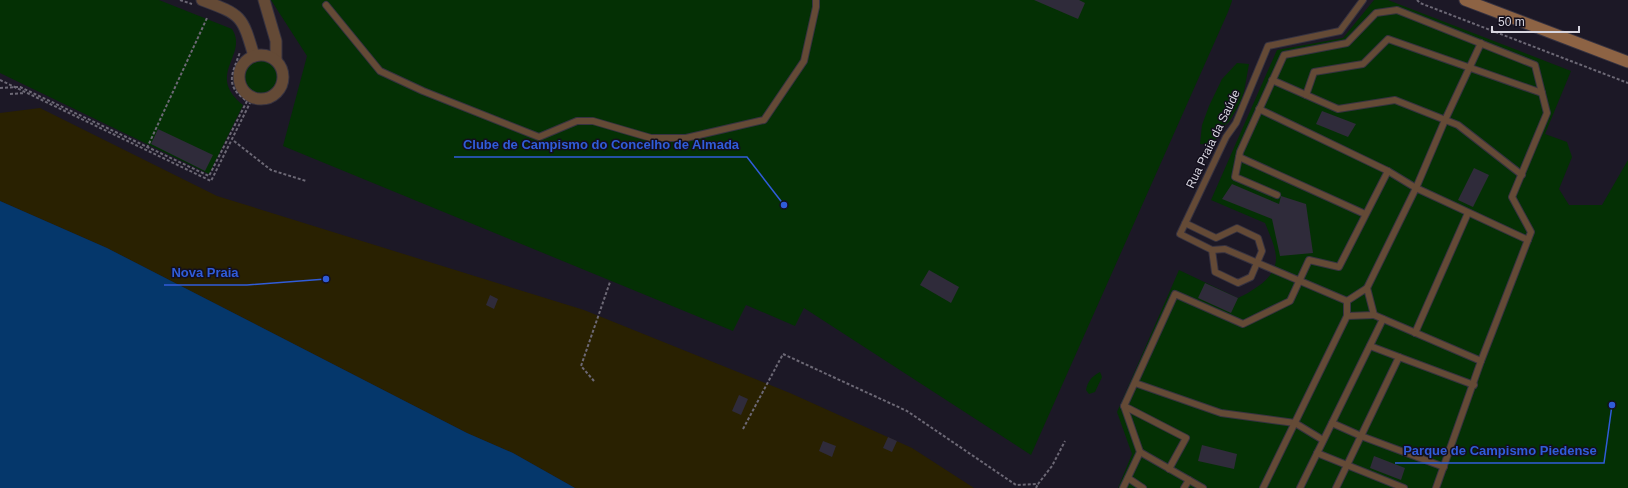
<svg xmlns="http://www.w3.org/2000/svg" width="1628" height="488" viewBox="0 0 1628 488" font-family="Helvetica,sans-serif">
	<rect width="100%" height="100%" fill="#1c1826"/>
	<g fill="#043004">
		<path d="M0,0H159L232,29C249,55 205,74 243,105L209,174L0,73Z"/>
		<path d="M271,0H1232V1L1228,12L1031,455L804,308L795,326L746,305L733,331L283,146L307,56Z"/>
		<path d="M1374,0H1388L1571,71L1545,134L1567,142L1572,157L1559,189L1569,205H1602L1628,160V488H1118L1132,454L1117,412L1179,270L1238,298C1245,295 1251,291 1257,287C1286,267 1276,250 1265,223L1211,200L1277,50L1343,38Z"/>
		<circle cx="261" cy="77" r="17"/>
		<path d="M1237,63L1249,64L1244,92L1240,103L1229,122L1222,127L1213,145L1200,144L1202,125L1209,106L1222,79Z"/>
		<path d="M1100,372L1102,377L1095,392L1089,394L1086,390C1088,381 1091,377 1100,372Z"/>
	</g>
	<path fill="#292101" d="M40,108L217,196L584,310L790,393L912,448L974,488H575L513,453L467,433L107,248L0,201V113Z"/>
	<path fill="#05376b" d="M0,201L107,248L467,433L513,453L575,488H0Z"/>
	<g fill="#2f2b3a">
		<path d="M1034,0H1079L1085,3L1078,19Z"/>
		<path d="M1322,111L1356,124L1348,137L1316,124Z"/>
		<path d="M158,129L213,155L205,171L151,144Z"/>
		<path d="M1474,168L1489,175L1473,207L1458,200Z"/>
		<path d="M1232,184L1279,204L1281,196L1306,204L1313,253L1280,256L1272,219L1222,199Z"/>
		<path d="M929,270L959,287L951,303L920,285Z"/>
		<path d="M1205,283L1238,298L1231,313L1198,298Z"/>
		<path d="M490,295L498,299L494,309L486,305Z"/>
		<path d="M739,395L748,399L741,415L732,411Z"/>
		<path d="M888,437L897,441L892,452L883,448Z"/>
		<path d="M823,441L836,446L832,457L819,451Z"/>
		<path d="M1202,445L1237,454L1234,469L1198,461Z"/>
		<path d="M1374,456L1405,468L1401,480L1370,468Z"/>
	</g>
	<g fill="none" stroke-linecap="round" stroke-linejoin="round">
		<g stroke="#363240" stroke-width="8">
			<g id="service">
				<path d="M326,5L380,71L423,91L539,137L577,121H593L651,138H686L764,120L804,61L816,7V0"/>
				<path d="M1272,80L1338,109L1395,100L1458,125L1522,175"/>
				<path d="M1306,95L1314,72L1363,64L1388,39L1542,93"/>
				<path d="M1239,157L1365,214"/>
				<path d="M1388,171L1416,188L1528,240"/>
				<path d="M1277,195L1235,177L1240,152L1284,55L1347,43L1376,13L1397,10L1535,65L1547,113L1512,197L1531,232L1481,361L1436,488"/>
				<path d="M1185,223L1216,238L1237,228L1258,238L1262,251L1251,277L1238,283L1215,272L1212,250L1180,234L1226,137L1236,123L1268,46L1340,31L1363,0"/>
				<path d="M1212,250L1225,249L1347,301"/>
				<path d="M1367,288L1416,188L1445,120L1481,43"/>
				<path d="M1367,288L1374,315L1347,316V301Z"/>
				<path d="M1374,315L1481,361"/>
				<path d="M1415,333L1468,213"/>
				<path d="M1370,346L1399,357"/>
				<path d="M1135,383L1221,413L1295,423L1323,440"/>
				<path d="M1124,406L1186,438L1169,469"/>
				<path d="M1332,423L1361,436L1444,467"/>
				<path d="M1140,452L1203,488"/>
				<path d="M1317,453L1404,488"/>
				<path d="M1128,478L1143,488"/>
				<path d="M1123,488L1140,452L1124,406L1175,294L1243,324L1290,301L1309,260L1339,267L1388,171L1259,109"/>
				<path d="M1184,488L1189,480"/>
				<path d="M1263,488L1347,316"/>
				<path d="M1300,488L1383,319"/>
				<path d="M1336,488L1399,357L1474,385"/>
			</g>
		</g>
		<g stroke="#363240" stroke-width="13">
			<g id="minor">
				<path d="M202,0C242,15 242,15 254,56"/>
				<path d="M264,0L276,41V60"/>
				<circle cx="261" cy="77" r="22"/>
			</g>
		</g>
		<g stroke="#363240" stroke-width="13">
			<path id="secondary" d="M1465,0L1628,62"/>
		</g>
		<g stroke="#6c6875" stroke-width="2" stroke-dasharray="3 2" stroke-linecap="butt">
			<path d="M180,0L192,4"/>
			<path d="M1417,0L1420,3L1628,83"/>
			<path d="M0,80L211,181L250,103"/>
			<path d="M0,88L20,87L209,176L247,101C223,85 233,73 240,52"/>
			<path d="M10,94L25,93"/>
			<path d="M234,141L271,170L306,181"/>
			<path d="M147,148L207,18"/>
			<path d="M594,381L581,366L610,282"/>
			<path d="M743,429L783,354L907,411L1016,485L1038,484L1052,466L1065,441"/>
			<path d="M1036,488L1038,484"/>
		</g>
		<use href="#service" stroke="#644a36" stroke-width="6"/>
		<use href="#minor" stroke="#644a36" stroke-width="11"/>
		<use href="#secondary" stroke="#8d6344" stroke-width="11"/>
	</g>
	<g text-anchor="middle" stroke-width="3" stroke-linejoin="round" paint-order="stroke">
		<g font-size="12" fill="#d7d5df" stroke="#130f1d">
			<text transform="translate(1213 139) rotate(-64)" y="4">Rua Praia da Saúde</text>
		</g>
	</g>
	<path fill="none" stroke="#305cd9" stroke-width="1.5" d="M784 205L747 157H454M326 279L247 285H164M1612 405L1604 463H1395"/>
	<g fill="#305cd9" stroke="#130f1d" stroke-width="1.5">
		<circle cx="784" cy="205" r="4"/>
		<circle cx="326" cy="279" r="4"/>
		<circle cx="1612" cy="405" r="4"/>
	</g>
	<g font-size="13" text-anchor="middle" font-weight="bold" fill="#305cd9" stroke="#130f1d" stroke-width="3" stroke-linejoin="round" paint-order="stroke">
		<text x="601" y="149">Clube de Campismo do Concelho de Almada</text>
		<text x="205" y="277">Nova Praia</text>
		<text x="1500" y="455">Parque de Campismo Piedense</text>
	</g>
	<path d="M1492 26v6h87v-6" fill="none" stroke="#d7d5df" stroke-width="2"/>
	<text x="1498" y="26" font-size="12" fill="#d7d5df" stroke="#130f1d" stroke-width="3" paint-order="stroke">50 m</text>
</svg>
